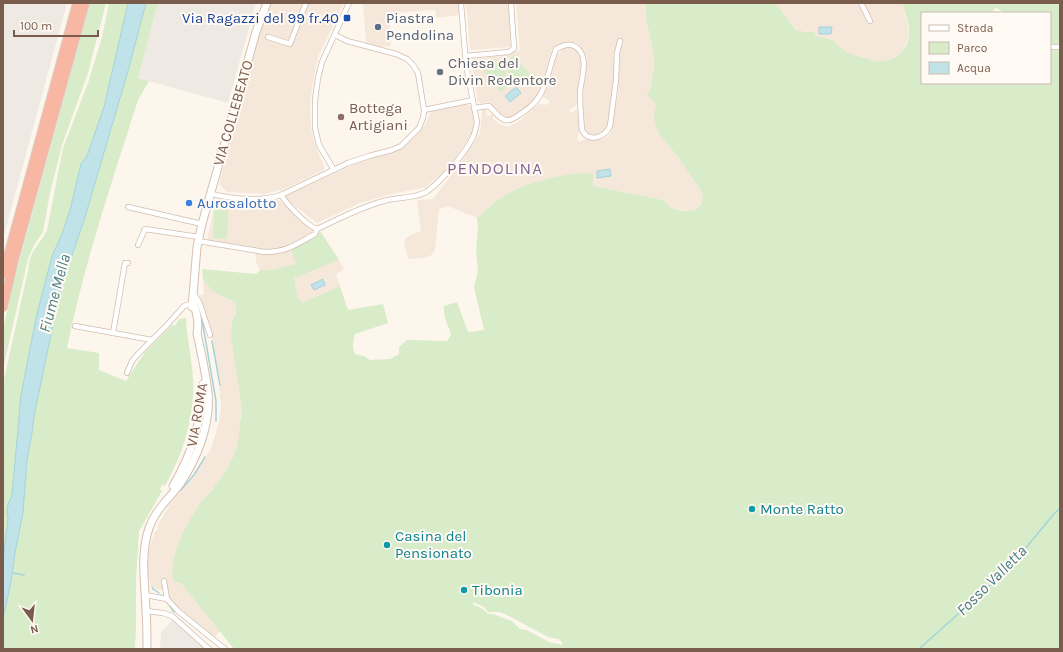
<svg xmlns="http://www.w3.org/2000/svg" width="1063" height="652" viewBox="0 0 1063 652" font-family="Karla,sans-serif">
	<rect width="100%" height="100%" fill="#fdf6ec"/>
	<g fill="#f5e8da">
		<path d="M271,3H344L318,57L313,81L310,102L311,128L315,145L325,169L293,185L281,190L264,194L227,192L219,184L260,31Z"/>
		<path d="M363,3H459L460,15L436,18L435,10L389,13L391,46L378,47L366,42Z"/>
		<path d="M466,3H509L512,43L509,47L471,50L470,48Z"/>
		<path d="M516,3H646V19L653,51L654,67L650,90L651,100L657,103L658,105L653,113L659,134L678,157L703,194L702,201L698,208L691,211L682,210L671,208L663,200L593,186V180L504,196L477,218L448,206L439,209L435,249L432,255L422,258L412,259L408,258L404,243L405,239L410,235L421,231L417,200L433,199L459,165L480,133L482,110L487,109L486,114L489,116L493,113L494,114L493,118L494,120L502,125L508,127L519,121L538,105L542,104L547,105L550,101L543,97L550,82L556,57L562,49L570,47L574,48L580,53L582,61L579,101L575,106L569,110L571,113L576,110L578,111L580,128L577,138L579,142L585,139L601,140L606,138L611,132L618,93L619,54L622,40L618,39L614,53L615,70L608,126L601,134L595,135L590,134L586,130L584,125L583,97L587,59L584,50L576,42L564,43L552,49L539,94L534,101L515,116L508,118L505,117L488,102L482,104L478,102L472,65L473,61L476,59L510,55L515,51L520,50Z"/>
		<path d="M774,3H902L907,22L909,36L903,50L891,60L881,62L855,56L838,47L833,40L815,36V32L799,31L793,26L783,12Z"/>
		<path d="M467,104L472,108L475,121L473,132L455,158L444,171L426,187L396,193L360,203L317,223L284,197L359,162L401,149L413,139L425,125L431,112L434,110Z"/>
		<path d="M220,200L246,202L276,200L280,201L316,234L297,264L271,270H260L256,262L255,249L207,240L215,203V201Z"/>
		<path d="M339,260L344,269L336,274L340,286L304,302L298,299L293,278Z"/>
		<path d="M203,279L209,287L217,294L235,302L236,306V313L233,318L231,331L242,410L240,417L239,443L235,454L227,468L215,487L200,504L190,521L175,553L181,583L220,631L214,639L176,607L168,598L164,589L156,590L153,587H151L148,573V562L149,550L155,531H157L158,528L157,527L171,503L194,477L205,459L212,446L219,422L221,408L219,385L221,384L212,338L199,296L204,294Z"/>
	</g>
	<g fill="#efe9e4">
		<path d="M3,3H67L3,239Z"/>
		<path d="M158,3H256L228,103L138,78Z"/>
		<path d="M172,620L187,632L205,649H160L161,632Z"/>
	</g>
	<g fill="#d8ecc9" fill-rule="evenodd">
		<path d="M90,3H106L88,73L62,145L50,193L43,232L34,245L28,259L3,369V330L12,288Z"/>
		<path d="M109,3H128L104,107L87,156L81,164L70,210L62,234L52,256L36,318L21,395L12,495C9,502 5,509 8,518L3,561V384L27,275C29,270 28,264 30,259C33,248 43,240 47,230L63,148L88,83L102,37Z"/>
		<path d="M146,3H158L138,78L149,81L138,100C112,182 84,263 67,348L99,353V370L126,381L145,352L172,325L175,326L179,319L186,318C187,339 192,359 193,380C195,417 183,454 165,486L162,485L160,489L162,491L139,531L136,580V627L135,649H3V619L11,582L15,553L23,513L27,460L32,433L34,416L60,291L85,217L128,71Z"/>
		<path d="M646,3H773C784,9 791,28 799,31C802,32 811,32 815,32V36L833,40C840,50 852,55 864,58C870,59 876,62 882,61C895,61 908,49 909,36C910,26 905,12 902,3H1060V649H234L181,583L174,581C167,559 187,523 199,505C204,498 211,493 215,486C222,477 229,466 234,455C241,440 238,425 242,410L231,336L232,321L236,313V306L235,302L217,294L209,287L203,279L202,269L256,274L260,270H271L296,264L290,246L321,232L339,260L294,278L298,299L304,302L340,286L348,310L383,304L388,323L355,334C353,341 352,347 355,354L364,356L370,360L390,359L399,354V347L407,340L447,341L451,335C448,324 443,318 444,306L457,302L468,332L484,330L474,287L478,271L476,250L478,227L477,218C486,211 494,202 504,196C521,184 573,170 593,174V186L663,200C666,202 668,205 670,207C676,211 692,213 698,208C702,205 702,199 703,194L678,157L659,134L653,116L657,103L651,100L647,94L650,90L654,67L653,51L646,19ZM997,8L1004,13H1050V83H922V13H993L994,9ZM473,602L484,607L488,612H498L505,614L548,637L558,639L561,641L563,645L549,642L527,630L520,629L513,622L506,619L493,614H488L483,609L474,605Z"/>
		<path d="M514,55L532,77L521,87L502,65Z"/>
		<path d="M494,59L513,82L501,92L482,69Z"/>
		<path d="M214,209H228L227,239L213,238Z"/>
	</g>
	<g fill="#bfe3e8" stroke="#a5d3da">
		<path d="M128,3H146L128,71L85,217L60,291L34,416L32,433L27,460L23,513L15,553L11,582L3,619V561L8,518C5,509 9,502 12,495L21,395L36,318L52,256L62,234L70,210L81,164L87,156L104,107Z"/>
		<path d="M819,27H832L831,34H819Z"/>
		<path d="M516,87L521,93L510,102L505,96Z"/>
		<path d="M610,169L611,176L597,178V171Z"/>
		<path d="M323,279L325,285L314,290L311,285Z"/>
	</g>
	<g fill="none" stroke-linecap="round" stroke-linejoin="round">
		<g stroke="#a5d3da" stroke-width="1.5">
			<path d="M201,314L216,401V421"/>
			<path d="M212,341L220,385"/>
			<path d="M181,490L194,475L205,457"/>
			<path d="M13,573L24,575"/>
			<path d="M152,587L153,589L159,593"/>
			<path d="M161,595L162,596"/>
			<path d="M167,602L174,612"/>
			<path d="M919,649L995,581L1020,555L1053,515L1060,508"/>
		</g>
		<g stroke="#d1beb0" stroke-width="6">
			<g id="street">
				<path d="M861,3L870,21"/>
				<path d="M268,37L290,44L306,3"/>
				<path d="M1050,47H1060"/>
				<path d="M466,56L509,52L514,48L511,3"/>
				<path d="M474,108L489,106C494,110 498,118 505,120C510,121 515,118 519,115C548,98 545,78 556,49C562,46 570,42 576,47C590,57 581,78 580,93C580,105 581,118 582,130C589,143 604,138 610,126L616,80L617,53L620,41"/>
				<path d="M424,110L473,100"/>
				<path d="M334,170L319,145L315,128V100L318,78L322,62L349,3"/>
				<path d="M211,194C235,199 258,202 281,195L348,163L369,156L392,150L401,146L419,128L423,118L424,110L418,73L413,65L407,59L396,54L347,41L335,35"/>
				<path d="M281,195C287,204 307,226 317,229C339,219 360,207 384,201C397,197 414,199 426,192C439,184 465,153 472,139C475,134 476,128 477,122L466,65L461,3"/>
				<path d="M128,207L202,224"/>
				<path d="M198,241L265,252C287,252 297,244 315,234L317,229"/>
				<path d="M138,245L145,229L199,237"/>
				<path d="M194,294L200,304L210,335"/>
				<path d="M75,326L152,340"/>
				<path d="M113,333L125,263H128"/>
				<path d="M127,373L132,361L138,354L167,325L184,306L193,303"/>
				<path d="M164,581L167,599L178,611L225,649"/>
				<path d="M145,595L167,599"/>
				<path d="M146,611L163,613L172,616L209,649"/>
			</g>
		</g>
		<g stroke="#d6c0b0" stroke-width="9">
			<g id="secondary">
				<path d="M192,307L197,247L202,224L256,32L267,3"/>
				<path d="M173,486C193,452 201,423 203,384"/>
				<path d="M147,649C147,636 147,623 146,610C145,581 140,556 149,528C155,510 169,499 180,484C197,459 211,424 208,393C206,373 201,353 197,333C199,325 197,311 193,303"/>
			</g>
		</g>
		<g stroke="#dad1cd" stroke-width="10">
			<g id="highway">
				<path d="M3,274L77,3"/>
				<path d="M3,307L14,260L85,3"/>
			</g>
		</g>
		<use href="#street" stroke="#fff" stroke-width="4.5"/>
		<use href="#secondary" stroke="#fff" stroke-width="7"/>
		<use href="#highway" stroke="#f7b7a3" stroke-width="8"/>
	</g>
	<rect fill="#1a4fb4" stroke="#fffaf3" stroke-width="1.5" x="343" y="14" width="8" height="8" rx="2"/>
	<circle fill="#5c6f8a" stroke="#fffaf3" stroke-width="1.5" cx="378" cy="27" r="4"/>
	<circle fill="#6b7280" stroke="#fffaf3" stroke-width="1.5" cx="440" cy="72" r="4"/>
	<circle fill="#8d6e63" stroke="#fffaf3" stroke-width="1.5" cx="341" cy="117" r="4"/>
	<circle fill="#3f7fe0" stroke="#fffaf3" stroke-width="1.5" cx="189" cy="203" r="4"/>
	<g fill="#0f9aa8" stroke="#fffaf3" stroke-width="1.5">
		<circle cx="752" cy="509" r="4"/>
		<circle cx="387" cy="545" r="4"/>
		<circle cx="464" cy="590" r="4"/>
	</g>
	<g text-anchor="middle" stroke-width="4" stroke-linejoin="round" paint-order="stroke">
		<g font-size="15" fill="#164399" stroke="#fffaf3" text-anchor="end">
			<text x="339" y="23">Via Ragazzi del 99 fr.40</text>
		</g>
		<g font-size="15" fill="#4e5e75" stroke="#fffaf3" text-anchor="start">
			<text x="386" y="23">Piastra<tspan x="386" dy="17">Pendolina</tspan></text>
		</g>
		<g font-size="15" fill="#5b616d" stroke="#fffaf3" text-anchor="start">
			<text x="448" y="68">Chiesa del<tspan x="448" dy="17">Divin Redentore</tspan></text>
		</g>
		<g font-size="15" fill="#785e54" stroke="#fffaf3" text-anchor="start">
			<text x="349" y="113">Bottega<tspan x="349" dy="17">Artigiani</tspan></text>
		</g>
		<g font-size="15" fill="#7a5c4d" stroke="#fffaf3">
			<text transform="translate(233 113) rotate(-74)" y="5">VIA COLLEBEATO</text>
			<text transform="translate(197 415) rotate(-80)" y="5">VIA ROMA</text>
		</g>
		<g font-size="15" fill="#366cbe" stroke="#fffaf3" text-anchor="start">
			<text x="197" y="208">Aurosalotto</text>
		</g>
		<g font-size="15" fill="#0d838f" stroke="#fffaf3" text-anchor="start">
			<text x="760" y="514">Monte Ratto</text>
			<text x="395" y="541">Casina del<tspan x="395" dy="17">Pensionato</tspan></text>
			<text x="472" y="595">Tibonia</text>
		</g>
		<g font-size="16" font-style="italic" fill="#437c86" stroke="#fffaf3">
			<text transform="translate(54 293) rotate(-75)" y="6">Fiume Mella</text>
			<text transform="translate(991 580) rotate(-45)" y="6">Fosso Valletta</text>
		</g>
		<g font-size="17" letter-spacing="1" fill="#846695" stroke="#fffaf3">
			<text x="495" y="174">PENDOLINA</text>
		</g>
	</g>
	<rect width="1063" height="652" fill="none" stroke="#7a5c4d" stroke-width="8"/>
	<rect x="921" y="12" width="130" height="72" fill="#fffaf3" stroke="#cabbb1"/>
	<rect x="929" y="25" width="20" height="6" fill="#ffffff" stroke="#cabbb1"/>
	<text x="957" y="32" font-size="12" fill="#7a5c4d">Strada</text>
	<rect x="929" y="42" width="20" height="12" fill="#d8ecc9" stroke="#cabbb1"/>
	<text x="957" y="52" font-size="12" fill="#7a5c4d">Parco</text>
	<rect x="929" y="62" width="20" height="12" fill="#bfe3e8" stroke="#cabbb1"/>
	<text x="957" y="72" font-size="12" fill="#7a5c4d">Acqua</text>
	<g transform="translate(32 620) rotate(165)" stroke="#fffaf3" stroke-width="3" paint-order="stroke">
	<path d="M0-3L7 15L0 10L-7 15Z" fill="#7a5c4d"/>
	<text y="-6" font-size="11" font-weight="bold" text-anchor="middle" fill="#7a5c4d">N</text>
	</g>
	<path d="M14 30v6h84v-6" fill="none" stroke="#7a5c4d" stroke-width="2"/>
	<text x="20" y="30" font-size="12" fill="#7a5c4d" stroke="#fffaf3" stroke-width="3" paint-order="stroke">100 m</text>
</svg>
